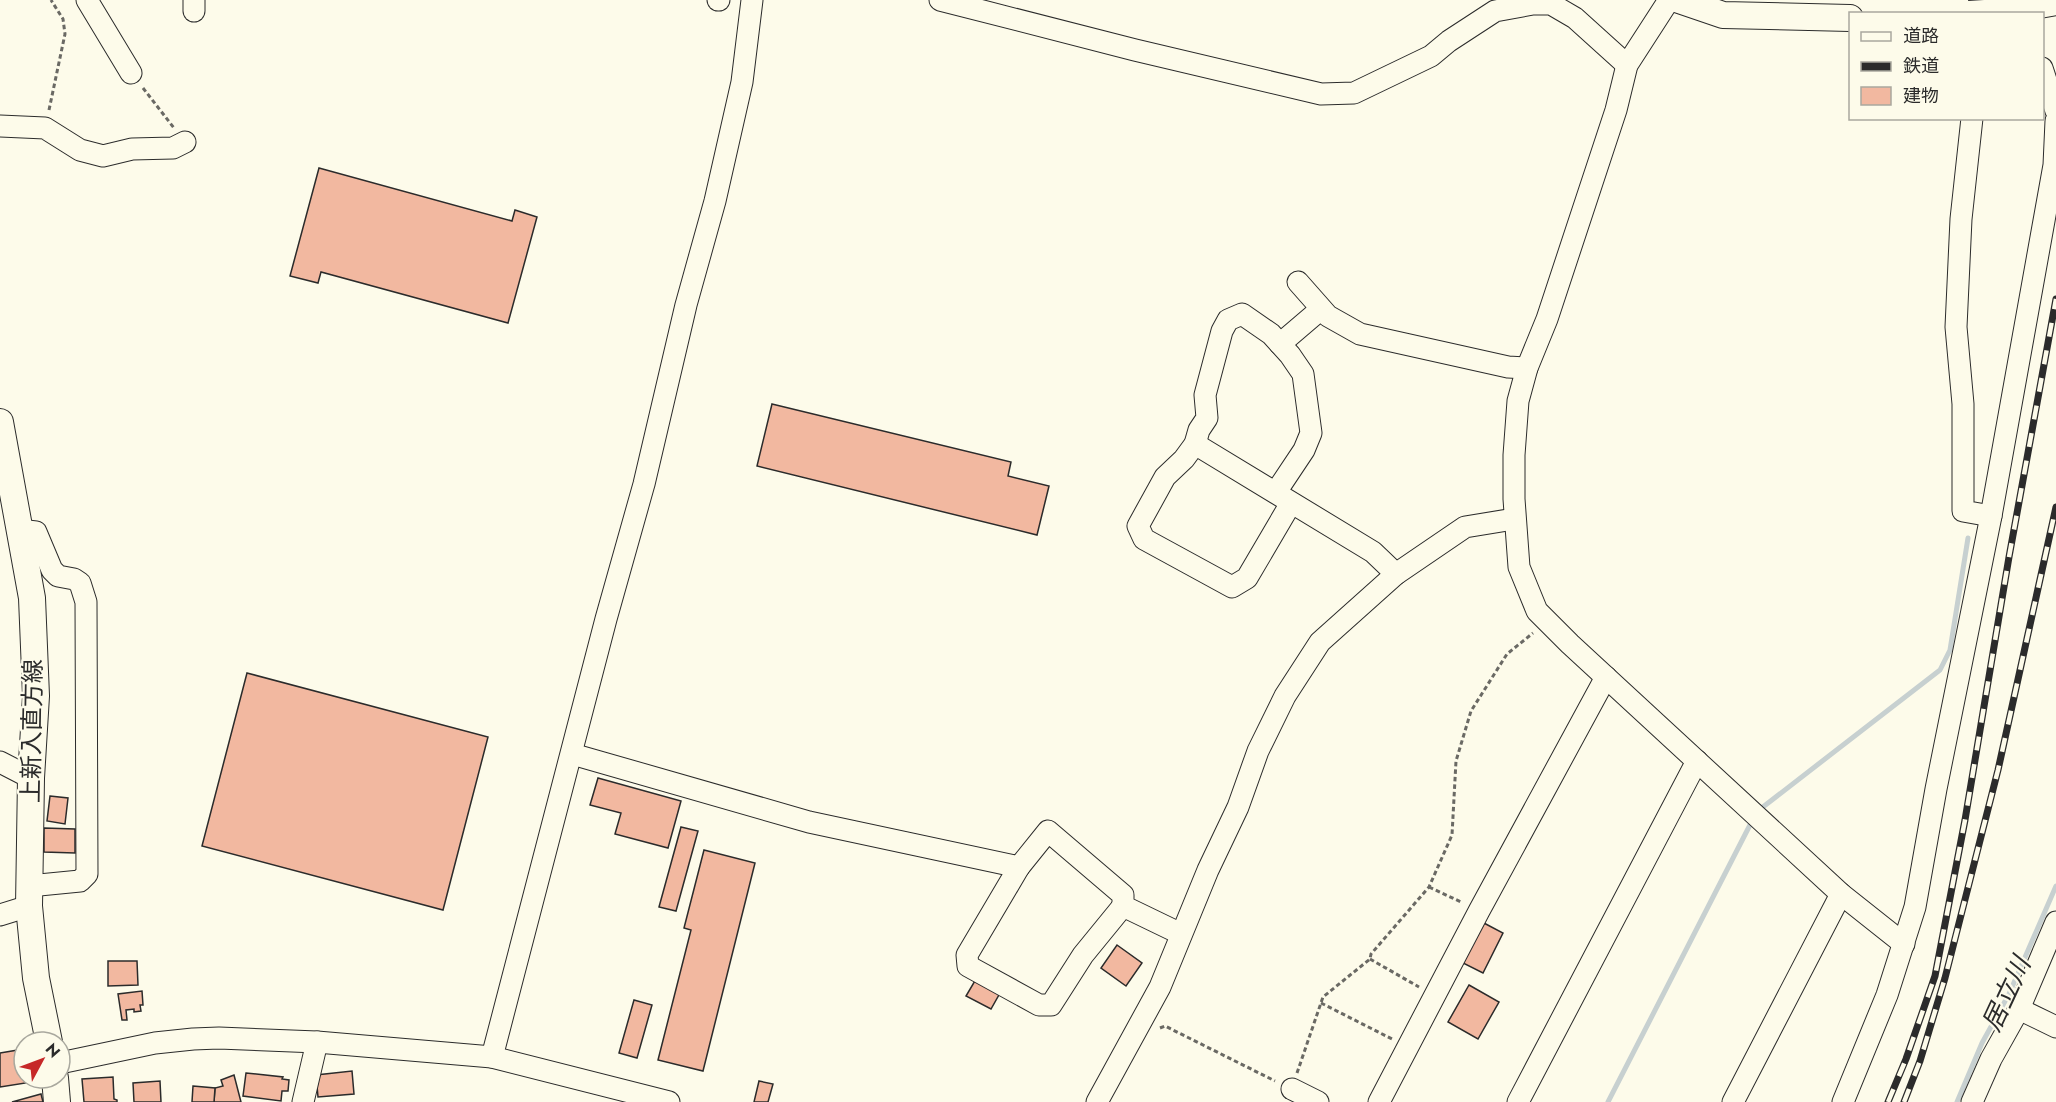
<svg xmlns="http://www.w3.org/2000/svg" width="2056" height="1102" viewBox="0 0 2056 1102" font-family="Jost,'Noto Sans JP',sans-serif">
	<rect width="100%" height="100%" fill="#fdfbea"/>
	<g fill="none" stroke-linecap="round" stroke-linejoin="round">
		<g stroke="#c7d0d0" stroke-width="5">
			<path d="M1759,810L1940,670L1950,650L1968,538"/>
			<path d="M1608,1102L1752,821"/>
			<path d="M1957,1102L1982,1043L2009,994L2056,886"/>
		</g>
	</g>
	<g fill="#f2b8a0" stroke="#2b2b2b" stroke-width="1.5">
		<path d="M319,168L512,221L515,210L537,217L508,323L321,272L318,283L290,276Z"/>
		<path d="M772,404L1011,462L1008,476L1049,486L1037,535L757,466Z"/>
		<path d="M247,673L488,737L443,910L202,846Z"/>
		<path d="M598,778L681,801L668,848L615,834L621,813L590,805Z"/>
		<path d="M50,796L68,798L65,824L47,821Z"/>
		<path d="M681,827L698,831L676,911L659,907Z"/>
		<path d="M44,828L75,829V853L44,852Z"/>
		<path d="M704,850L755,863L703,1071L658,1060L691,930L684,928Z"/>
		<path d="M1482,922L1503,933L1483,973L1461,962Z"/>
		<path d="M1117,945L1142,963L1126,986L1101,968Z"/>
		<path d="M108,961H137L138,985L108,986Z"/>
		<path d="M976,979L1000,993L991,1009L966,996Z"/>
		<path d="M1469,985L1499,1002L1478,1039L1448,1022Z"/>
		<path d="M142,991L143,1005H140L141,1011L134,1012V1009L126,1010L127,1020H122L118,994Z"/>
		<path d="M634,1000L652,1005L637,1058L619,1053Z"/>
		<path d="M24,1049V1078H31L32,1082L0,1087V1053Z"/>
		<path d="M352,1071L354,1094L318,1097L316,1075Z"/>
		<path d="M246,1073L283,1077L282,1079L289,1080L288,1091H282L281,1101L243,1096Z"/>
		<path d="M234,1075L241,1102H214L215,1088L223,1086L221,1080Z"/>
		<path d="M113,1077L114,1099L117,1100V1102H84L82,1079Z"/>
		<path d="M160,1081L161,1102H134L133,1083Z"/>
		<path d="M759,1081L773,1084L768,1102H754Z"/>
		<path d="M193,1086L215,1088L214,1102H192Z"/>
		<path d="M41,1094L43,1102H12Z"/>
	</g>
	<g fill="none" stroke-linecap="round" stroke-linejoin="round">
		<g stroke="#2b2b2b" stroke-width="23">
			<g id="minor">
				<path d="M87,0L131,73"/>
				<path d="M194,0V11"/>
				<path d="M718,0H719"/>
				<path d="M940,0L1135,50L1321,94L1354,93L1431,56L1449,41L1495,11L1533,4H1551L1575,18L1627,65"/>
				<path d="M1669,0L1627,65L1616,110L1547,319L1527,368L1518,401L1514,455V499L1519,567L1537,611L1570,644L1841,894L1904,944"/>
				<path d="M2042,68L2056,111"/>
				<path d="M1972,118L1961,219L1956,327L1963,404V511L1991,516"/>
				<path d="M0,126L45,128L80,150L103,156L132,149L173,148L185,142"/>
				<path d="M1298,282L1328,316L1360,334L1508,367L1527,368"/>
				<path d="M1280,344L1321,309"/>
				<path d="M1195,444L1373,552L1396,574"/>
				<path d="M1276,492L1304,450L1311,433L1303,374L1290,355L1271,334L1242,314L1228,320L1222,331L1205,395L1207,418L1199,430L1195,444L1184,459L1165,477L1138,526L1144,539L1232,587L1247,578L1291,503"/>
				<path d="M19,530L36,532L52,570L58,576L74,579L80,583L86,602L87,874L80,881L29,886"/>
				<path d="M572,754L809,822L1019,867L1048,831L1123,895V906L1181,934"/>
				<path d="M0,762L31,778"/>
				<path d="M1019,867L967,955L968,966L1039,1005H1051L1083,955L1123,906"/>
				<path d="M0,915L29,906"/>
				<path d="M2019,1009L2056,1027"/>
				<path d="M492,1057L606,619L644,484L686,305L715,201L742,82L752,0"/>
				<path d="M60,1063L155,1043L193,1039L219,1038L317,1042L492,1057L669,1102"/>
				<path d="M1292,1089L1318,1102"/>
				<path d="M303,1102L317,1042"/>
				<path d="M1097,1102L1160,987L1208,870L1238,807L1258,751L1285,696L1320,642L1396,574L1465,527L1514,519"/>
				<path d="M1379,1102L1479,911L1606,677"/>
				<path d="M1518,1102L1697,761"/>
				<path d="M1733,1102L1841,894"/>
				<path d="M1843,1102L1887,995L1915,907L1936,789L1991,516L2054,165L2056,121"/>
				<path d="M1972,1102L1991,1059L2019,1009L2056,922"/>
			</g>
		</g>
		<g stroke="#2b2b2b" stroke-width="28">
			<g id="major">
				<path d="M1679,0L1723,15L1850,18"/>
				<path d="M0,422L32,598L36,696L31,778L29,906L36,978L49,1042"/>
				<path d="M55,1078L57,1102"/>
			</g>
		</g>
		<g stroke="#6a6964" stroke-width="3" stroke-dasharray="4.5 3" stroke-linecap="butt">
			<path d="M143,88L174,128"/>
			<path d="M49,110L65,34L63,19L51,0"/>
			<path d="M1429,887L1461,902"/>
			<path d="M1370,959L1419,987"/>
			<path d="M1321,1003L1392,1039"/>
			<path d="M1160,1028L1165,1026L1275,1081"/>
			<path d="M1297,1073L1323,997L1370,959L1371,954L1429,887L1452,835L1456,761L1471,711L1507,654L1533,633"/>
		</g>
		<use href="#minor" stroke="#fdfbea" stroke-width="21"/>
		<use href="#major" stroke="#fdfbea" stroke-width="26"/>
		<g stroke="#2b2b2b" stroke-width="7">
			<g id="rail">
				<path d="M1888,1102L1906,1059L1935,976L1965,820L2009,557L2056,299"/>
				<path d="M1904,1102L1920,1061L1945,978L1998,770L2056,507"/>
			</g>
		</g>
		<use href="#rail" stroke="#fdfbea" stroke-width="4.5" stroke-dasharray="14" stroke-linecap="butt"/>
		<g stroke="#2b2b2b" stroke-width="28" stroke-linecap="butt">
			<path id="major-bridge" d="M1969,14L2000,12L2056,2"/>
		</g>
		<use href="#major-bridge" stroke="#fdfbea" stroke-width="26"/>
	</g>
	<g text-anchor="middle" stroke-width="4.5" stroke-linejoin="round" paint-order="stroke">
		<g font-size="24" fill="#2b2b2b" stroke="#fdfbea">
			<text transform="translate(32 731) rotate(-89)" y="8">上新入直方線</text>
		</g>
		<g font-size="26" font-style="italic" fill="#2b2b2b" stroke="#fdfbea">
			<text transform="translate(2006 994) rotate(-65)" y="9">居立川</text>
		</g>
	</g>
	<rect x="1849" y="12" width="195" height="108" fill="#fdfbea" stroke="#a9a89e" stroke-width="1.5"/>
	<rect x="1861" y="32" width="30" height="9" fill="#fdfbea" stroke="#a9a89e" stroke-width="1.5"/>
	<text x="1903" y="42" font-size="18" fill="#2b2b2b">道路</text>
	<rect x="1861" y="62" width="30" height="9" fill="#2b2b2b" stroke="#a9a89e" stroke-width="1.5"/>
	<text x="1903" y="72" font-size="18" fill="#2b2b2b">鉄道</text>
	<rect x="1861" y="87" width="30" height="18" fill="#f2b8a0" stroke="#a9a89e" stroke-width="1.5"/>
	<text x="1903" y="102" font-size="18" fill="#2b2b2b">建物</text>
	<g transform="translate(42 1060) rotate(49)"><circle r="28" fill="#fdfbea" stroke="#a9a89e" stroke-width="1.5"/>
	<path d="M0-4.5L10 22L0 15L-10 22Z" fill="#c62828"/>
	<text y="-9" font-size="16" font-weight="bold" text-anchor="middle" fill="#2b2b2b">N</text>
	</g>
</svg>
